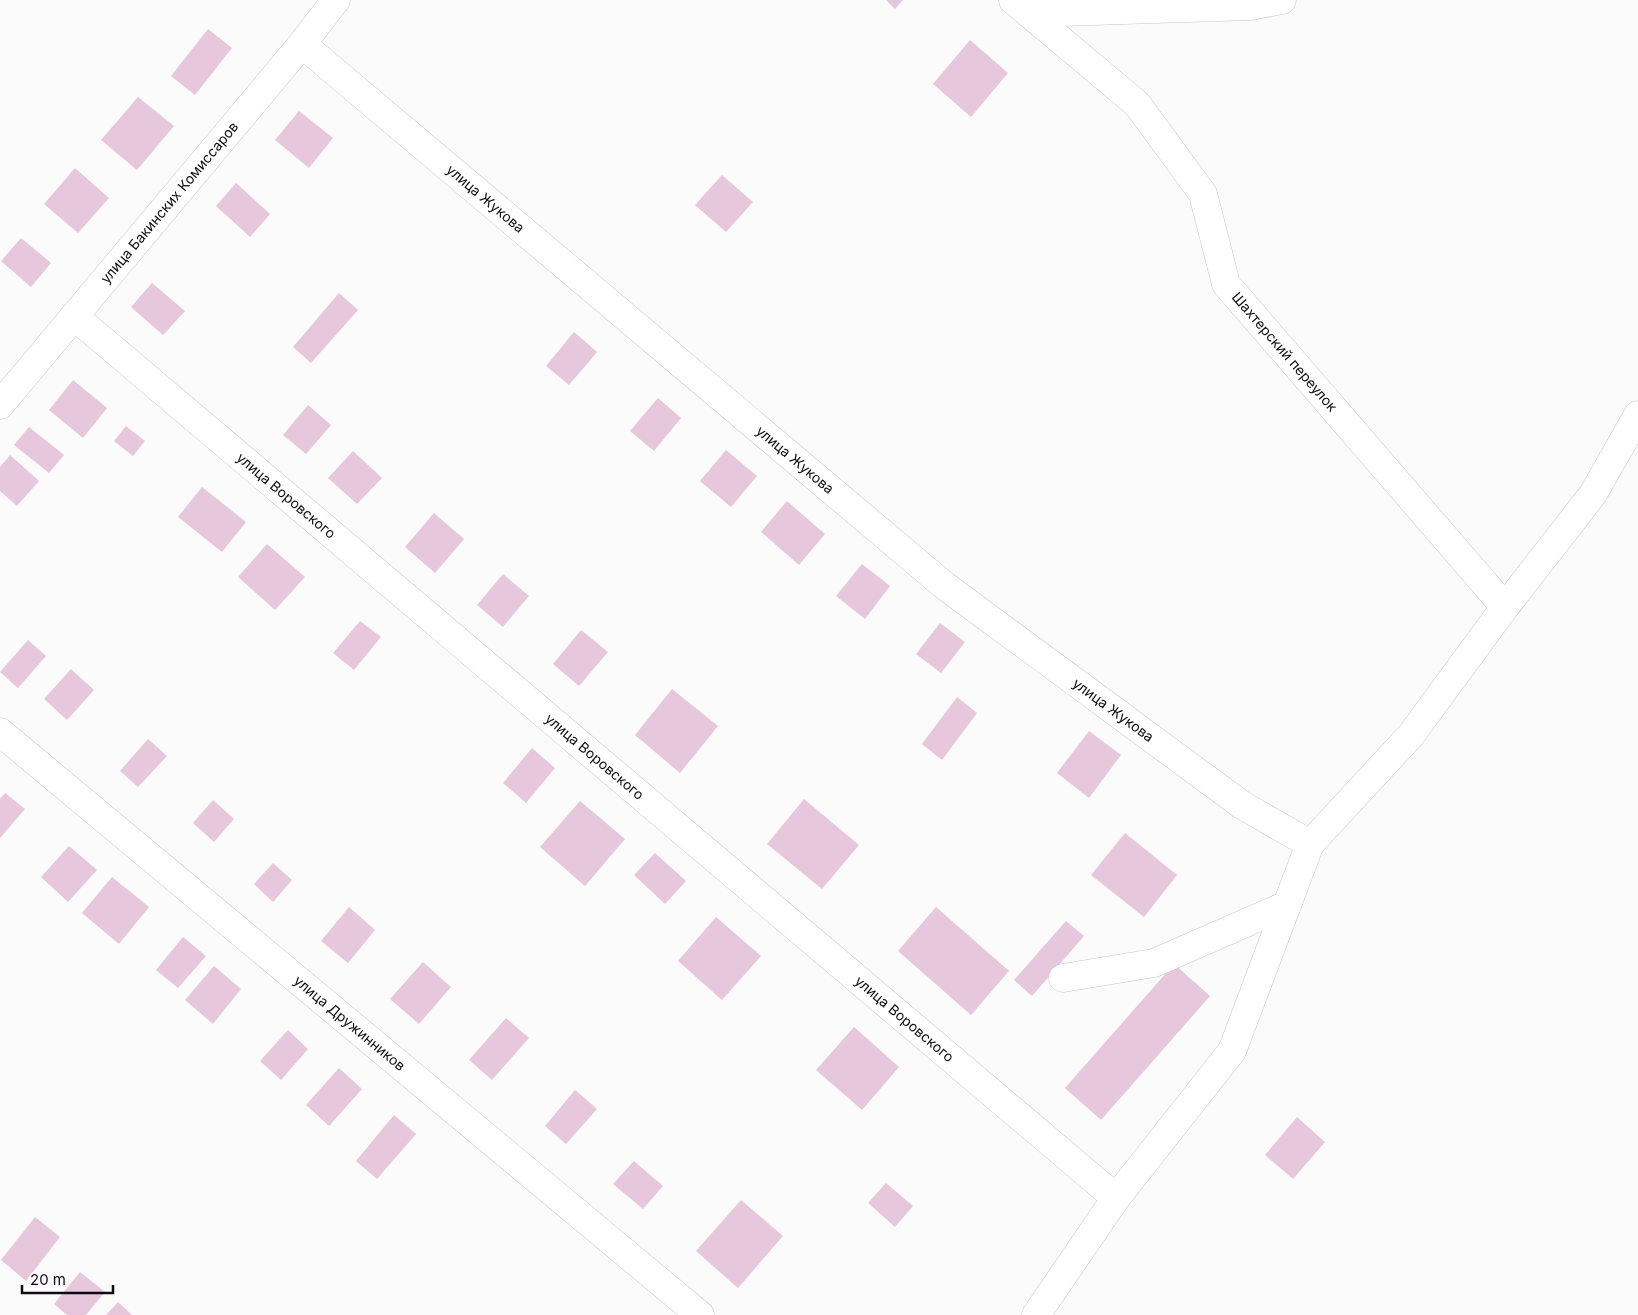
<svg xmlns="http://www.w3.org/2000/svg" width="1638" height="1315" viewBox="0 0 1638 1315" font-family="Inter,sans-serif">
	<rect width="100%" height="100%" fill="#fbfbfb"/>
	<g fill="#e7c7db">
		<path d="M886,0H903L895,9Z"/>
		<path d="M208,29L232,48L195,95L171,76Z"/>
		<path d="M970,40L1008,73L971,117L933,84Z"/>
		<path d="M138,97L174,126L137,170L101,140Z"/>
		<path d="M299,111L333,138L309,168L275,140Z"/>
		<path d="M75,168L109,198L78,233L44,204Z"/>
		<path d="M722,175L753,202L726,232L695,205Z"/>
		<path d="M236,183L270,214L250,237L216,206Z"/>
		<path d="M21,238L51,263L31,287L1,261Z"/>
		<path d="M152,283L185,311L163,335L131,307Z"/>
		<path d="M339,293L358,310L311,363L293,347Z"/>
		<path d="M574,332L597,352L569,385L546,366Z"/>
		<path d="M73,380L107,408L83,438L49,410Z"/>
		<path d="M658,398L681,418L654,451L630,431Z"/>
		<path d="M308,405L331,425L306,454L283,435Z"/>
		<path d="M126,426L145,441L133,456L114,441Z"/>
		<path d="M29,427L64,455L49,473L14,445Z"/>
		<path d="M726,450L757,476L731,507L700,481Z"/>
		<path d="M353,451L382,478L357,504L328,478Z"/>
		<path d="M10,455L39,481L17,506L0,491V467Z"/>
		<path d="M202,487L246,522L222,552L178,517Z"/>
		<path d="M787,501L825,534L799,565L761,532Z"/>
		<path d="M434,513L464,539L435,573L405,547Z"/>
		<path d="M267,544L305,577L275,610L238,577Z"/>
		<path d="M862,564L890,586L865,619L836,596Z"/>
		<path d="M503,574L529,596L503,627L477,605Z"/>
		<path d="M360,621L381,637L354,670L333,653Z"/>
		<path d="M940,623L965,642L941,673L916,654Z"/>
		<path d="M581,630L608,652L579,686L553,664Z"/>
		<path d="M28,640L46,656L18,688L0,672Z"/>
		<path d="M71,669L94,690L67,720L44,699Z"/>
		<path d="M672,689L718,726L680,773L635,735Z"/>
		<path d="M957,697L977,713L942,760L922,744Z"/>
		<path d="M1089,731L1121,755L1089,798L1057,773Z"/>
		<path d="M148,739L167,756L138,787L120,771Z"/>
		<path d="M532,748L555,768L526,803L503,783Z"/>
		<path d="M5,793L25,809L0,838V799Z"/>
		<path d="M804,799L859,845L822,889L767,844Z"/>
		<path d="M213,800L234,819L214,842L193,823Z"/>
		<path d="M580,801L625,839L585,886L540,847Z"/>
		<path d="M1125,833L1177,875L1144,917L1091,875Z"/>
		<path d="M69,846L97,870L68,902L41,877Z"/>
		<path d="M655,853L686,881L665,904L634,875Z"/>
		<path d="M273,863L292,880L273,902L254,884Z"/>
		<path d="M112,877L149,907L119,944L82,913Z"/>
		<path d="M349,907L375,930L348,963L321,941Z"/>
		<path d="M936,907L1009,971L971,1015L898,951Z"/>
		<path d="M716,917L761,956L722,1000L678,961Z"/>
		<path d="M1066,921L1084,936L1032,996L1014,980Z"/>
		<path d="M183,937L206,956L178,988L156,970Z"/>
		<path d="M423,962L451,987L419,1024L390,999Z"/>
		<path d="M1174,964L1210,996L1101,1120L1065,1088Z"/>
		<path d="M214,966L241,989L213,1024L185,1000Z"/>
		<path d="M506,1018L529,1038L492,1080L469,1060Z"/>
		<path d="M854,1027L899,1067L862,1110L816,1070Z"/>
		<path d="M288,1030L308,1049L281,1080L260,1061Z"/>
		<path d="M339,1068L362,1089L329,1126L306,1105Z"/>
		<path d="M575,1090L597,1109L566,1144L545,1126Z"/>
		<path d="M394,1115L416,1134L377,1179L356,1161Z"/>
		<path d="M1297,1117L1325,1142L1293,1179L1265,1155Z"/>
		<path d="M634,1161L663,1186L643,1209L613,1184Z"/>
		<path d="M886,1183L913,1206L895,1227L868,1203Z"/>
		<path d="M741,1200L783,1236L738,1288L696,1251Z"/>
		<path d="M35,1217L60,1237L26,1281L1,1260Z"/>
		<path d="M80,1272L105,1292L86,1315H67L54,1304Z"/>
		<path d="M118,1302L132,1315H106Z"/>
	</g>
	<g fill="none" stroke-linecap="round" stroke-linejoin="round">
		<g stroke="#ccbfdd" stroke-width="29">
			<g id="minor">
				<path id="s1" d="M1013,0L1137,104L1203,194L1226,284L1505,607"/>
				<path d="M1028,13L1250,6L1282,0"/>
				<path id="s2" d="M302,44L945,586L1242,805L1310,844"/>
				<path id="s3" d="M74,316L1116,1198"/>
				<path id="s4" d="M0,405L302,44L336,0"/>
				<path id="s5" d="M0,732L700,1315"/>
				<path d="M1063,978L1154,963L1287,905"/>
				<path d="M1036,1315L1116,1198L1232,1051L1310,844L1411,735L1505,607L1593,494L1638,415"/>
			</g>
		</g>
		<use href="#minor" stroke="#fff" stroke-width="28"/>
	</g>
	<g text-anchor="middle" stroke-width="4" stroke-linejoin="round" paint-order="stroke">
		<g font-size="14" fill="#0f0a14" stroke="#fbfbfb">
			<text dy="5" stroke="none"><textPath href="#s2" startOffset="240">улица Жукова</textPath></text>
			<text dy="5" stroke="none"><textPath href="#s4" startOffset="264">улица Бакинских Комиссаров</textPath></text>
			<text dy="5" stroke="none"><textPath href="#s1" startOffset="456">Шахтерский переулок</textPath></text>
			<text dy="5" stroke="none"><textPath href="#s2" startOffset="645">улица Жукова</textPath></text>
			<text dy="5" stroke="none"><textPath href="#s3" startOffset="278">улица Воровского</textPath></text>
			<text dy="5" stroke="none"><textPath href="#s2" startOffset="1050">улица Жукова</textPath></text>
			<text dy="5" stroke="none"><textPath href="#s3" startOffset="682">улица Воровского</textPath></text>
			<text dy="5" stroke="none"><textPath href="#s3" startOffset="1088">улица Воровского</textPath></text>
			<text dy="5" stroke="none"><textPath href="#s5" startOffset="455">улица Дружинников</textPath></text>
		</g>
	</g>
	<path d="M22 1285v8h91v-8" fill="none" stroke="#0f0a14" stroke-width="2.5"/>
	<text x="30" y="1285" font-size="15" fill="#0f0a14" stroke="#fbfbfb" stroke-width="4" paint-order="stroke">20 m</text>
</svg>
